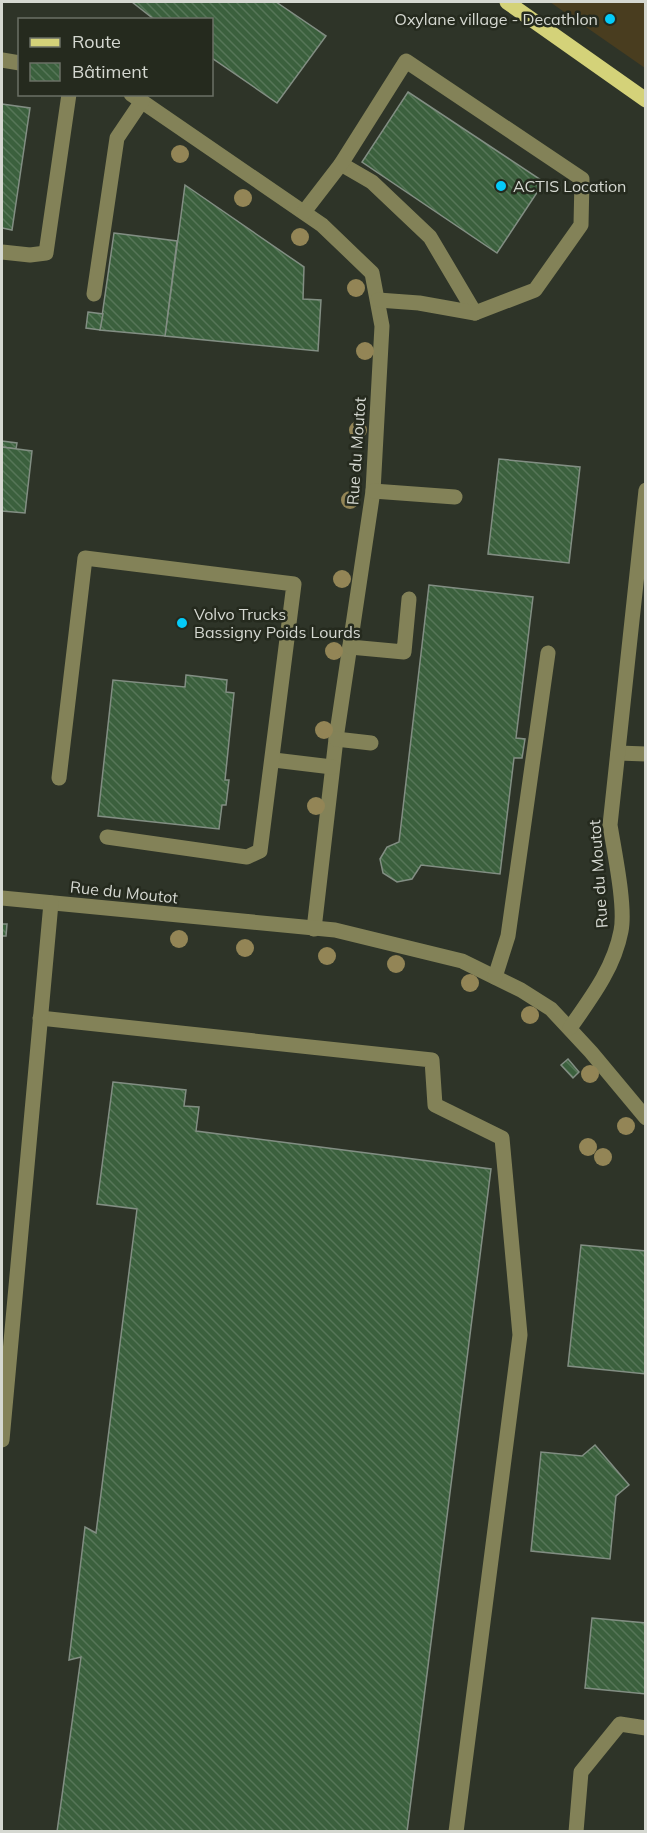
<svg xmlns="http://www.w3.org/2000/svg" width="647" height="1833" viewBox="0 0 647 1833" font-family="Mulish,sans-serif">
	<defs>
		<pattern id="building-back-hatch" width="6" height="6" patternUnits="userSpaceOnUse" patternTransform="scale(1.5)"><rect width="6" height="6" fill="#3b603d"/><path d="M-1 5l2 2M0 0l6 6M5-1l2 2" fill="none" stroke="#567658"/></pattern>
	</defs>
	<rect width="100%" height="100%" fill="#2e3428"/>
	<path fill="#493d1f" d="M550,2H645V68Z"/>
	<g fill="url(#building-back-hatch)" stroke="#828e83" stroke-width="1.5">
		<path d="M132,2H276L326,36L277,103L212,58V20H155Z"/>
		<path d="M408,92L544,182L497,253L362,162Z"/>
		<path d="M2,104L30,108L12,230L2,228Z"/>
		<path d="M185,185L304,267L303,299L321,300L318,351L165,336Z"/>
		<path d="M114,233L177,241L165,336L100,330Z"/>
		<path d="M88,312L103,314L100,330L86,328Z"/>
		<path d="M2,441L17,443L16,449L2,447Z"/>
		<path d="M2,447L32,451L25,513L2,511Z"/>
		<path d="M499,459L580,467L569,563L488,554Z"/>
		<path d="M429,585L533,597L516,738L525,739L522,758H514L500,874L421,865L412,879L397,882L383,873L380,859L387,847L399,842Z"/>
		<path d="M186,675L227,680L226,692L234,693L225,780H229L226,805H222L219,829L98,816L113,680L185,687Z"/>
		<path d="M2,924H7L6,936H2Z"/>
		<path d="M568,1059L579,1072L573,1078L561,1065Z"/>
		<path d="M113,1082L186,1090L184,1106L199,1107L196,1131L491,1169L407,1832H57L81,1657L69,1660L85,1527L96,1533L137,1209L97,1204Z"/>
		<path d="M581,1245L646,1251V1374L568,1366Z"/>
		<path d="M595,1445L629,1485L616,1496L610,1559L531,1551L541,1452L582,1456Z"/>
		<path d="M592,1618L646,1623V1694L585,1688Z"/>
	</g>
	<g fill="none" stroke-linecap="round" stroke-linejoin="round">
		<g stroke="#838258" stroke-width="15">
			<path d="M2,60L20,63"/>
			<path d="M131,94L322,225L372,273L382,326L373,491L336,739L314,929"/>
			<path d="M341,164L372,182L430,237L475,313"/>
			<path d="M304,212L341,164L406,61L582,179L581,225L535,290L475,313L419,303L378,300"/>
			<path d="M2,252L30,255L46,253L69,94"/>
			<path d="M94,294L117,138L142,101"/>
			<path d="M373,491L455,497"/>
			<path d="M350,647L404,652L409,599"/>
			<path d="M336,739L371,743"/>
			<path d="M618,753L646,754"/>
			<path d="M274,760L332,767"/>
			<path d="M59,778L85,558L294,584L260,851L247,857L107,837"/>
			<path d="M2,898L335,930L462,961L521,990L551,1009L591,1052L646,1118"/>
			<path d="M495,977L508,936L548,653"/>
			<path d="M40,1018L432,1060L435,1105L502,1138L520,1335L456,1832"/>
			<path d="M570,1028C591,998 614,968 621,931C626,907 614,850 610,825L646,490"/>
			<path d="M2,1440L51,903"/>
			<path d="M576,1832L581,1772L620,1724L646,1728"/>
		</g>
		<path stroke="#d4d279" stroke-width="15" d="M507,2L646,100"/>
	</g>
	<g fill="#938556">
		<circle cx="180" cy="154" r="9"/>
		<circle cx="243" cy="198" r="9"/>
		<circle cx="300" cy="237" r="9"/>
		<circle cx="356" cy="288" r="9"/>
		<circle cx="365" cy="351" r="9"/>
		<circle cx="358" cy="430" r="9"/>
		<circle cx="350" cy="500" r="9"/>
		<circle cx="342" cy="579" r="9"/>
		<circle cx="334" cy="651" r="9"/>
		<circle cx="324" cy="730" r="9"/>
		<circle cx="316" cy="806" r="9"/>
		<circle cx="179" cy="939" r="9"/>
		<circle cx="245" cy="948" r="9"/>
		<circle cx="327" cy="956" r="9"/>
		<circle cx="396" cy="964" r="9"/>
		<circle cx="470" cy="983" r="9"/>
		<circle cx="530" cy="1015" r="9"/>
		<circle cx="590" cy="1074" r="9"/>
		<circle cx="626" cy="1126" r="9"/>
		<circle cx="588" cy="1147" r="9"/>
		<circle cx="603" cy="1157" r="9"/>
	</g>
	<g fill="#04cbf9" stroke="#252a1e" stroke-width="2">
		<circle cx="610" cy="19" r="6"/>
		<circle cx="501" cy="186" r="6"/>
		<circle cx="182" cy="623" r="6"/>
	</g>
	<g text-anchor="middle" stroke-width="5" stroke-linejoin="round" paint-order="stroke">
		<g font-size="16" fill="#d5d8d1" stroke="#252a1e" text-anchor="start">
			<text x="598" y="25" text-anchor="end">Oxylane village - Decathlon</text>
			<text x="513" y="192">ACTIS Location</text>
			<text x="194" y="620">Volvo Trucks<tspan x="194" dy="18">Bassigny Poids Lourds</tspan></text>
		</g>
		<g font-size="16" fill="#d5d8d1" stroke="#252a1e">
			<text transform="translate(356 451) rotate(-86)" y="6">Rue du Moutot</text>
			<text transform="translate(598 874) rotate(-94)" y="6">Rue du Moutot</text>
			<text transform="translate(124 892) rotate(6)" y="6">Rue du Moutot</text>
		</g>
	</g>
	<rect width="647" height="1833" fill="none" stroke="#d5d8d1" stroke-width="6"/>
	<rect x="18" y="18" width="195" height="78" fill="#252a1e" stroke="#6b7066" stroke-width="1.5"/>
	<rect x="30" y="38" width="30" height="9" fill="#d4d279" stroke="#6b7066" stroke-width="1.5"/>
	<text x="72" y="48" font-size="18" fill="#d5d8d1">Route</text>
	<rect x="30" y="63" width="30" height="18" fill="url(#building-back-hatch)" stroke="#6b7066" stroke-width="1.5"/>
	<text x="72" y="78" font-size="18" fill="#d5d8d1">Bâtiment</text>
</svg>
